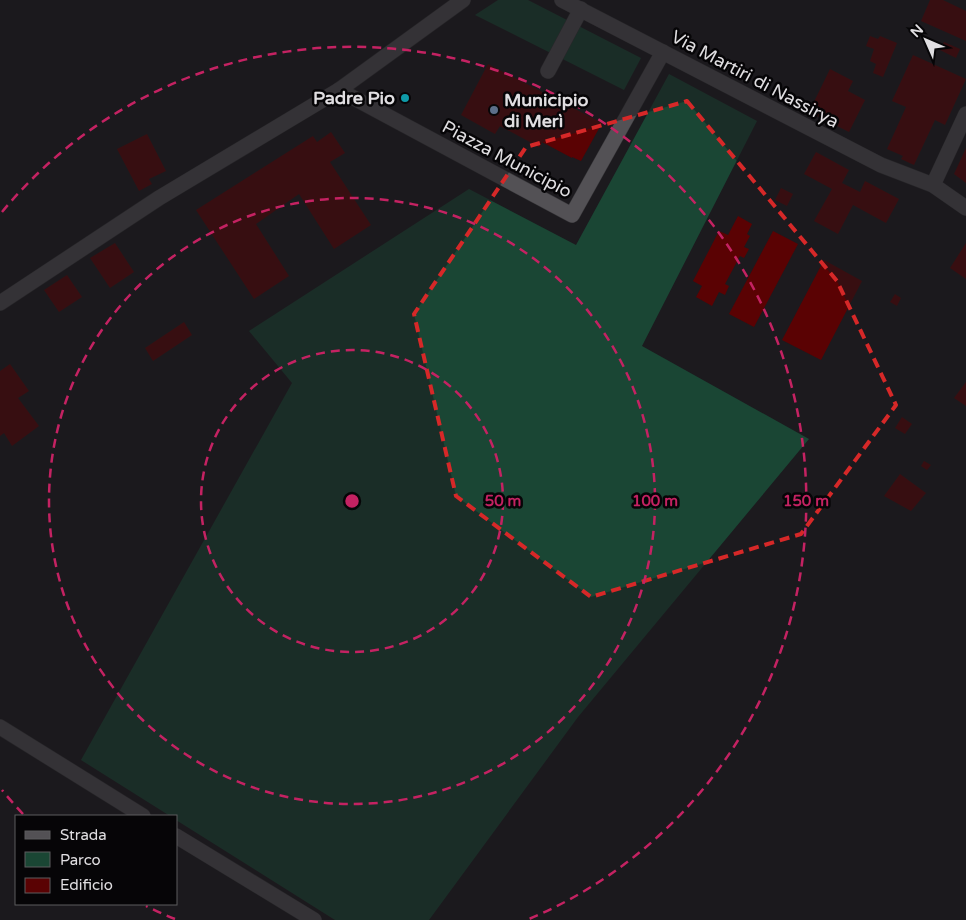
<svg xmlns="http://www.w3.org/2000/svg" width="966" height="920" viewBox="0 0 966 920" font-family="'Varela Round',sans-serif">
	<rect width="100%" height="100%" fill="#1c1a1e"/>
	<g fill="#1a4634">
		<path d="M498,0H528L641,58L624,90L475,15Z"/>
		<path d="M669,74L757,121L642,346L809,439L578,717L429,920H335L176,820V816H170L81,760L292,383L249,331L469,189L576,245Z"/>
	</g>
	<g fill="#5a0203">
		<path d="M930,0H943L966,11V41L921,21Z"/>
		<path d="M870,36L878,39L880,36L897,43L883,77L873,73L876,64L870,61L874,49L866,46Z"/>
		<path d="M944,42L960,49L956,58L940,50Z"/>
		<path d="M913,55L966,79L945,125L935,120L914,165L901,159L903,156L887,149L906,107L892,101Z"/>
		<path d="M488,64L602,123L581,161L572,157V158L542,142L539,147L500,126L495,134L461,115Z"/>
		<path d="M830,69L853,81L848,91L865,100L849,132L809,112Z"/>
		<path d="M331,132L345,153L330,162L371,225L334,249L299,194L256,224L289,276L254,299L196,210L313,136L317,142Z"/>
		<path d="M147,134L166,171L149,179L152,184L139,191L117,149Z"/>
		<path d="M966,148V183L954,174Z"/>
		<path d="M816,152L849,170L842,183L860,192L865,181L899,199L886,223L853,205L838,234L814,221L832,189L804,174Z"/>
		<path d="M781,188L793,194L787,206L775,200Z"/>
		<path d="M738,216L752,224L747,234L750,236L744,247L749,249L744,258L740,256L725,284L729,286L725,295L719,292L712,306L696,297L702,286L693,281L719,231L728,235Z"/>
		<path d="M773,231L798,244L754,327L729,314Z"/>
		<path d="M115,243L134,272L110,288L90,258Z"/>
		<path d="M966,243V279L950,268Z"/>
		<path d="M824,260L862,281L821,360L782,340Z"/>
		<path d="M67,275L82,297L59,312L44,290Z"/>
		<path d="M895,294L901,298L897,306L890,302Z"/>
		<path d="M184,322L192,335L153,361L145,348Z"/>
		<path d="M10,364L29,391L18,398L39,426L12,446L4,433L0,436V371Z"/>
		<path d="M966,382V406L954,398Z"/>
		<path d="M902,417L912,424L905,434L895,428Z"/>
		<path d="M924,461L931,465L927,470L921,466Z"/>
		<path d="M900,474L926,493L911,511L884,496Z"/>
	</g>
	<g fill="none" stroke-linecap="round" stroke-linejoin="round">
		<g stroke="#363538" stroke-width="16">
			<g id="minor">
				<path d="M562,0L881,165L933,185L966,208"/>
				<path d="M548,71L581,9"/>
				<path d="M339,90L572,215L663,52"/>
				<path d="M933,185L966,114"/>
				<path d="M0,303L159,198L339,90L463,0"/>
				<path d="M0,727L143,816"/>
				<path d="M176,836L314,920"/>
			</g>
		</g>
		<use href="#minor" stroke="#535155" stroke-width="15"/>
	</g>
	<path d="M0 0H966V920H0ZM687,101L837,281L896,405L801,534L591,597L456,496L414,314L526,147Z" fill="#1c1a1e" fill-opacity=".55" fill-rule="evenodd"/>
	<path fill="none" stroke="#d62828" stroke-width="4" stroke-dasharray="10 6" stroke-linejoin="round" d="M687,101L837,281L896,405L801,534L591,597L456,496L414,314L526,147Z"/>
	<g fill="none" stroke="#c42262" stroke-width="2.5" stroke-dasharray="9 6">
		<circle cx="352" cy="501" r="151"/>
		<circle cx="352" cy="501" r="303"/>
		<path d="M175 919A454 454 0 0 1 146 906M23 814A454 454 0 0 1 2 790M2 212A454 454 0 1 1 529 919"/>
	</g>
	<circle fill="#0f9aa8" stroke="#060507" stroke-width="2" cx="405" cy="98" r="5"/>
	<circle fill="#5c6f8a" stroke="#060507" stroke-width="2" cx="494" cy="110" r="5"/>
	<g text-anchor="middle" stroke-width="5" stroke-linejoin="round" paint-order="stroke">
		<g font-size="18" fill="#e0dee1" stroke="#060507">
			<text transform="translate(755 79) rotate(28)" y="6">Via Martiri di Nassirya</text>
			<text transform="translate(507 159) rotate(28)" y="6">Piazza Municipio</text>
		</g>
		<g font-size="18" font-weight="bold" fill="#e0dee1" stroke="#060507" text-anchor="end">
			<text x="395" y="104">Padre Pio</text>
			<text x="504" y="106" text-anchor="start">Municipio<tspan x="504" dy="21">di Merì</tspan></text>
		</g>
	</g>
	<circle cx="352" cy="501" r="8" fill="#c42262" stroke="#060507" stroke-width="2.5"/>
	<g font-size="15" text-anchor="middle" font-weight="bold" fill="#c42262" stroke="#060507" stroke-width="5" stroke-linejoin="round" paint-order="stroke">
		<text x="503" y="506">50 m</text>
		<text x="655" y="506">100 m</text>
		<text x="806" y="506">150 m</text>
	</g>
	<rect x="15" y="815" width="162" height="90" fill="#060507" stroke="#5d5c5e"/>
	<rect x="25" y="831" width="25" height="8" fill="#535155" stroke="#5d5c5e"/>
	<text x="60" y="840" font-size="15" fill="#e0dee1">Strada</text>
	<rect x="25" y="852" width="25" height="15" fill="#1a4634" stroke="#5d5c5e"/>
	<text x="60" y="865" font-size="15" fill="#e0dee1">Parco</text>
	<rect x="25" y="878" width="25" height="15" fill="#5a0203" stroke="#5d5c5e"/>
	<text x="60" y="890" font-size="15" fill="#e0dee1">Edificio</text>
	<g transform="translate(926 40) rotate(315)" stroke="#060507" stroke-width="4" paint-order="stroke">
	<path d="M0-4L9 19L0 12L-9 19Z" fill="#e0dee1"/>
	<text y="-8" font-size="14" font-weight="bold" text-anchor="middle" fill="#e0dee1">N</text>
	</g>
</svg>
